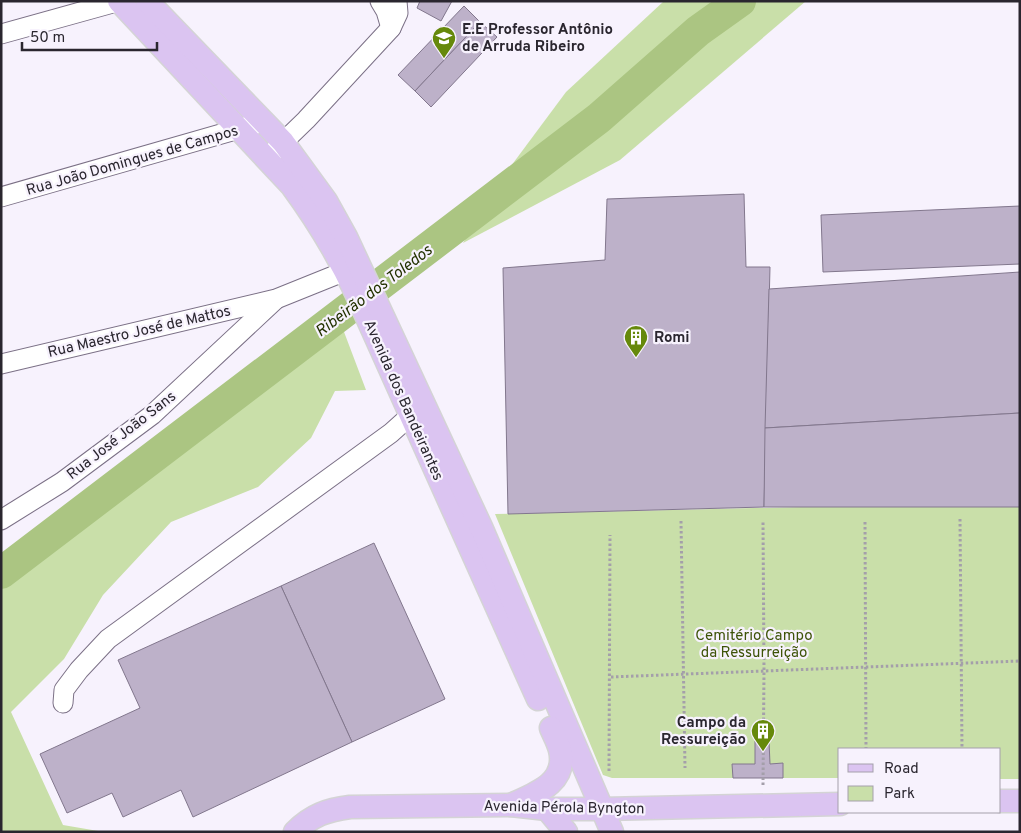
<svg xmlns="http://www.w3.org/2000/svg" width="1021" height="833" viewBox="0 0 1021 833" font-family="Overpass,sans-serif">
	<rect width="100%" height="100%" fill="#f7f2fd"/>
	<g fill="#c9dfa9">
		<path d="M664,1H806L620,160L463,243L499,182L566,92Z"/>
		<path d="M338,316L366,390L335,391L311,438L258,487L171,522L103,595L64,659L11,712L63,825L104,832H1V573Z"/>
		<path d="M1020,505V779H1000V749H840V778H612L603,775L495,514L801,507Z"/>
	</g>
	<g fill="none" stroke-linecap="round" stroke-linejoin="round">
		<path stroke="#abc582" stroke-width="32" d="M1,573L599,118L698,31L740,1"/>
	</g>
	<g fill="#bdb1c9" stroke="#82778d">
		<path d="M420,1H452L441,21L417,8Z"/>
		<path d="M464,6L480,22L415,91L398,75Z"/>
		<path d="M480,22L497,37L431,107L415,91Z"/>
		<path d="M744,194L746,267H770L764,507L508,514L503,268L605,260L607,199Z"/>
		<path d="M1020,206V264L823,272L821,215Z"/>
		<path d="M1020,272V413L765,428L769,289Z"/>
		<path d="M1020,413V507H764L765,428Z"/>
		<path d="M374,543L445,699L352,742L281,586Z"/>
		<path d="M281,586L352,742L193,817L181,790L123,817L112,793L67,813L40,754L140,708L118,660Z"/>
		<path d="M755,741H769L770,764L783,763V778H733L732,764H755Z"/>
	</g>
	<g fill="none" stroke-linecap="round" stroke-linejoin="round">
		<g stroke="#7b7086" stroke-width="21">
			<g id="minor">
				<path d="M380,1L386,11L391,28"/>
				<path d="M1,34L120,1"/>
				<path d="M273,152L306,120L391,28L398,13L397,1"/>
				<path d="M1,197L263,122"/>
				<path d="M1,364L276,299L358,266"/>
				<path d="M1,520L62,482L152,415L275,300"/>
				<path d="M63,703L64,690L79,670L108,639L391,433L411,415"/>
			</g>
		</g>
		<g stroke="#d4d4d5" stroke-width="25">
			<g id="major">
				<path d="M119,1L292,186C317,220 338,255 356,293L538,699"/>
				<path d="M147,1L283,142L326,201L346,237L481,527L612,832"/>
				<path d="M1000,801H1020"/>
				<path d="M511,805C535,794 568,783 560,750C558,742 554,735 551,728"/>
				<path d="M547,809L566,832"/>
				<path d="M295,832C312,815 327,810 350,807L511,805L547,809H602L840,804"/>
			</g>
		</g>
		<g stroke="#a49faa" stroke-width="3" stroke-dasharray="2.5 2.5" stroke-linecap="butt">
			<path d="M960,519L962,749"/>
			<path d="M681,521L685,768"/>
			<path d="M865,522L866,749"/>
			<path d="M611,677L1020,661"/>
			<path d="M609,771L610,535"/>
			<path d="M763,785L764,671L763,522"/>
		</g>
		<use href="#minor" stroke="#fff" stroke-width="19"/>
		<use href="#major" stroke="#dbc4f1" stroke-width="22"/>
	</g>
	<defs>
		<g id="school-pin" transform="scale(1.25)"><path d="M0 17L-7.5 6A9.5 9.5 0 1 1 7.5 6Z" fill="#66890b" stroke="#f7f2fd"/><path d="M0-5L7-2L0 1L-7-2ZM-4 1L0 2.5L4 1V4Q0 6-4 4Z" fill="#fff"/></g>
		<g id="building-pin" transform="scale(1.25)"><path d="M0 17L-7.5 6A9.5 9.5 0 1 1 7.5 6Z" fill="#66890b" stroke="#f7f2fd"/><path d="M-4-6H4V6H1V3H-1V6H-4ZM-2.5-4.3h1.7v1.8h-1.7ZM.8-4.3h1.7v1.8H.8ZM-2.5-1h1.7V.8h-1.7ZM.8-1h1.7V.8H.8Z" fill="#fff"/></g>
	</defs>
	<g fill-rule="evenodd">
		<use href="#school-pin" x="444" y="38"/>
		<use href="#building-pin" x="636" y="337"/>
		<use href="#building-pin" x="763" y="731"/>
	</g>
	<g text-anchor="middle" stroke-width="4.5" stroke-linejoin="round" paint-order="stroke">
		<g font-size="15" font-weight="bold" fill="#2a262f" stroke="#f7f2fd" text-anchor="start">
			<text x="462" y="34">E.E Professor Antônio<tspan x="462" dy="17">de Arruda Ribeiro</tspan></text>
			<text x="654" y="342">Romi</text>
			<text x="746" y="727" text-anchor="end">Campo da<tspan x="746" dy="17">Ressureição</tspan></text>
		</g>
		<g font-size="15" fill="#2a262f" stroke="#f7f2fd">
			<text transform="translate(132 160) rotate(-16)" y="5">Rua João Domingues de Campos</text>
			<text transform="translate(139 331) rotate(-13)" y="5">Rua Maestro José de Mattos</text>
			<text transform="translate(404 400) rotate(66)" y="5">Avenida dos Bandeirantes</text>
			<text transform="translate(121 435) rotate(-38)" y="5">Rua José João Sans</text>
			<text transform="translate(564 807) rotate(1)" y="5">Avenida Pérola Byngton</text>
		</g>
		<g font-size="15" fill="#3d5307" stroke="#f7f2fd">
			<text x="754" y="640">Cemitério Campo<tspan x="754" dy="17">da Ressurreição</tspan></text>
		</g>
		<g font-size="16" font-style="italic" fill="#233200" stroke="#f7f2fd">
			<text transform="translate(373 290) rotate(-37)" y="6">Ribeirão dos Toledos</text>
		</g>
	</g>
	<rect width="1021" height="833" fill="none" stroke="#2a262f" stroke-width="5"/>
	<rect x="838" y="748" width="162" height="65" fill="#f7f2fd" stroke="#a5a0ab"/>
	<rect x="848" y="764" width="25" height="8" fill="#dbc4f1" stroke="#a5a0ab"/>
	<text x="884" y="773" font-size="15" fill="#2a262f">Road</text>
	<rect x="848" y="786" width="25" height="15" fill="#c9dfa9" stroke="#a5a0ab"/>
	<text x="884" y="798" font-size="15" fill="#2a262f">Park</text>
	<path d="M22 42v8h135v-8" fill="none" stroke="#2a262f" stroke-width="2.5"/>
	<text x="30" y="42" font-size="15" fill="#2a262f" stroke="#f7f2fd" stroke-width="4" paint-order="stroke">50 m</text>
</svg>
